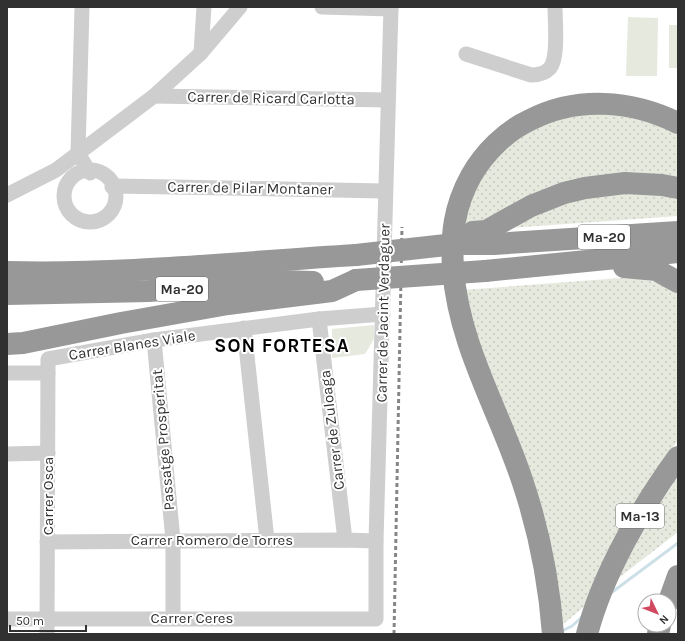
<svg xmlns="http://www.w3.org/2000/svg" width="685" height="641" viewBox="0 0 685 641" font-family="Karla,sans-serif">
	<defs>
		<pattern id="green-dots" width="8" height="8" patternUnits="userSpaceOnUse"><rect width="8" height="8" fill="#e5e9de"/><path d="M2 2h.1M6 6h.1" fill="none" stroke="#c5c8bf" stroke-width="1.8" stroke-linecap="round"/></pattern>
	</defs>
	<rect width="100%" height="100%" fill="#fff"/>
	<g fill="url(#green-dots)">
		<path d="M603,110L678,131V178L484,223H461L463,213L492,159L536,124Z"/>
		<path d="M600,192L678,195V216L509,228L526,215Z"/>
		<path d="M621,278C642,278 661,281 678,294V440L659,466L587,604L560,627L491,382L463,290Z"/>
		<path d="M678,469V532L616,580Z"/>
	</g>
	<g fill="#e5e9de">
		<path d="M628,17L658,18L657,76H626Z"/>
		<rect x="669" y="25" width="9" height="43"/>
		<path d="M374,325V339L365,354L332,358V329Z"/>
	</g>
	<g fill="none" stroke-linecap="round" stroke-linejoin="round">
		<g stroke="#cde0e7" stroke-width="3">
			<path d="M611,593L678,543"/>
			<path d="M560,632L572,626L582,617"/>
		</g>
		<g stroke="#cecece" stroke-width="15">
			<path d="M82,7L78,153L90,173"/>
			<path d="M322,7L391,9"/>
			<path d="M201,53L204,7"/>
			<path d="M466,54L531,75C537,75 544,74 549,69C559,60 555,21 555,7"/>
			<path d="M154,96L388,100"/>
			<circle cx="90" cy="196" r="26"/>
			<path d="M112,187L115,186L385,191"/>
			<path d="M7,195L56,170L154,96L201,53L240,7"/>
			<path d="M319,319L345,540"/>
			<path d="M244,328L267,540"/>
			<path d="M154,340L173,540V618"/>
			<path d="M7,373H48"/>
			<path d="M7,454L48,453"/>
			<path d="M47,542L345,540L376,541"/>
			<path d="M7,619H376V541L391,7"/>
			<path d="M47,634L48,359L154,340L319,319L383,314"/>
		</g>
		<g stroke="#989898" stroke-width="22">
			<path d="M455,244L473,232L486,231L531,206L564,193L585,188L625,183L662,185L678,188"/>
			<path d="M464,244H494L678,232"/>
			<path d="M624,267L656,270L678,282"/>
			<path d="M485,271L678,252"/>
			<path d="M7,272C123,275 240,262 356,255"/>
			<path d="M7,294L149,291L280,281L313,282"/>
			<path d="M7,344L23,343L121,323L228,304L332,291L356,280"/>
			<path d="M669,601L678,576"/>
			<path d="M553,634C549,581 539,530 522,480C498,408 459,346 453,269C451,234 454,207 471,176C484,153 506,131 530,120C577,96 631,100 678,123"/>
			<path d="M587,634C603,573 641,508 678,457"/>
			<path d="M658,634L660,625"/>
		</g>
		<path stroke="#868686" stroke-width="3" stroke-dasharray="4 3" stroke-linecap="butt" d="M394,634L402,227"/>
		<g stroke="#989898" stroke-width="22">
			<path d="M356,255L455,244"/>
			<path d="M356,280L485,271"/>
		</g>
	</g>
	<g text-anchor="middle" stroke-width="4" stroke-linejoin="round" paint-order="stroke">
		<g fill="#fff" stroke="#6f6f6f" stroke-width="1">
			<rect x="578" y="225" width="52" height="24" rx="3"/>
			<rect x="156" y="277" width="52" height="24" rx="3"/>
			<rect x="616" y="504" width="48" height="24" rx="3"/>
		</g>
		<g font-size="14" font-weight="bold" fill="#313131">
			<text x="604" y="242">Ma-20</text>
			<text x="182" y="294">Ma-20</text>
			<text x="640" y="521">Ma-13</text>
		</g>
		<g font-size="15" fill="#313131" stroke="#fff">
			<text transform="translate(271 98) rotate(1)" y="5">Carrer de Ricard Carlotta</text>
			<text transform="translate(250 188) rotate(1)" y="5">Carrer de Pilar Montaner</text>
			<text transform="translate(383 313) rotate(-89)" y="5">Carrer de Jacint Verdaguer</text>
			<text transform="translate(132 345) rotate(-9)" y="5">Carrer Blanes Viale</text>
			<text transform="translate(332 430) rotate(-97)" y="5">Carrer de Zuloaga</text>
			<text transform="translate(163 440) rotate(-95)" y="5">Passatge Prosperitat</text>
			<text transform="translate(48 496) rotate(-90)" y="5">Carrer Osca</text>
			<text x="212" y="545">Carrer Romero de Torres</text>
			<text x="192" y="623">Carrer Ceres</text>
		</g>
		<g font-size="19" font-weight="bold" letter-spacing="1" fill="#000" stroke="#fff">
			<text x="282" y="352">SON FORTESA</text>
		</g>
	</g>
	<rect width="685" height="641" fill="none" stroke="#313131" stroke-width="16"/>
	<g transform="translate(657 613) rotate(133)"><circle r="19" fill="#ffffff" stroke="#adadad"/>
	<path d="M0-3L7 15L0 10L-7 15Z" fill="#d14961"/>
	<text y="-6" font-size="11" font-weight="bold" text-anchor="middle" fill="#313131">N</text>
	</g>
	<path d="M10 625v6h76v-6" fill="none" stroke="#313131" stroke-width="2"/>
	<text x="16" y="625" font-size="12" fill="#313131" stroke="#ffffff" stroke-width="3" paint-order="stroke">50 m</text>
</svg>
